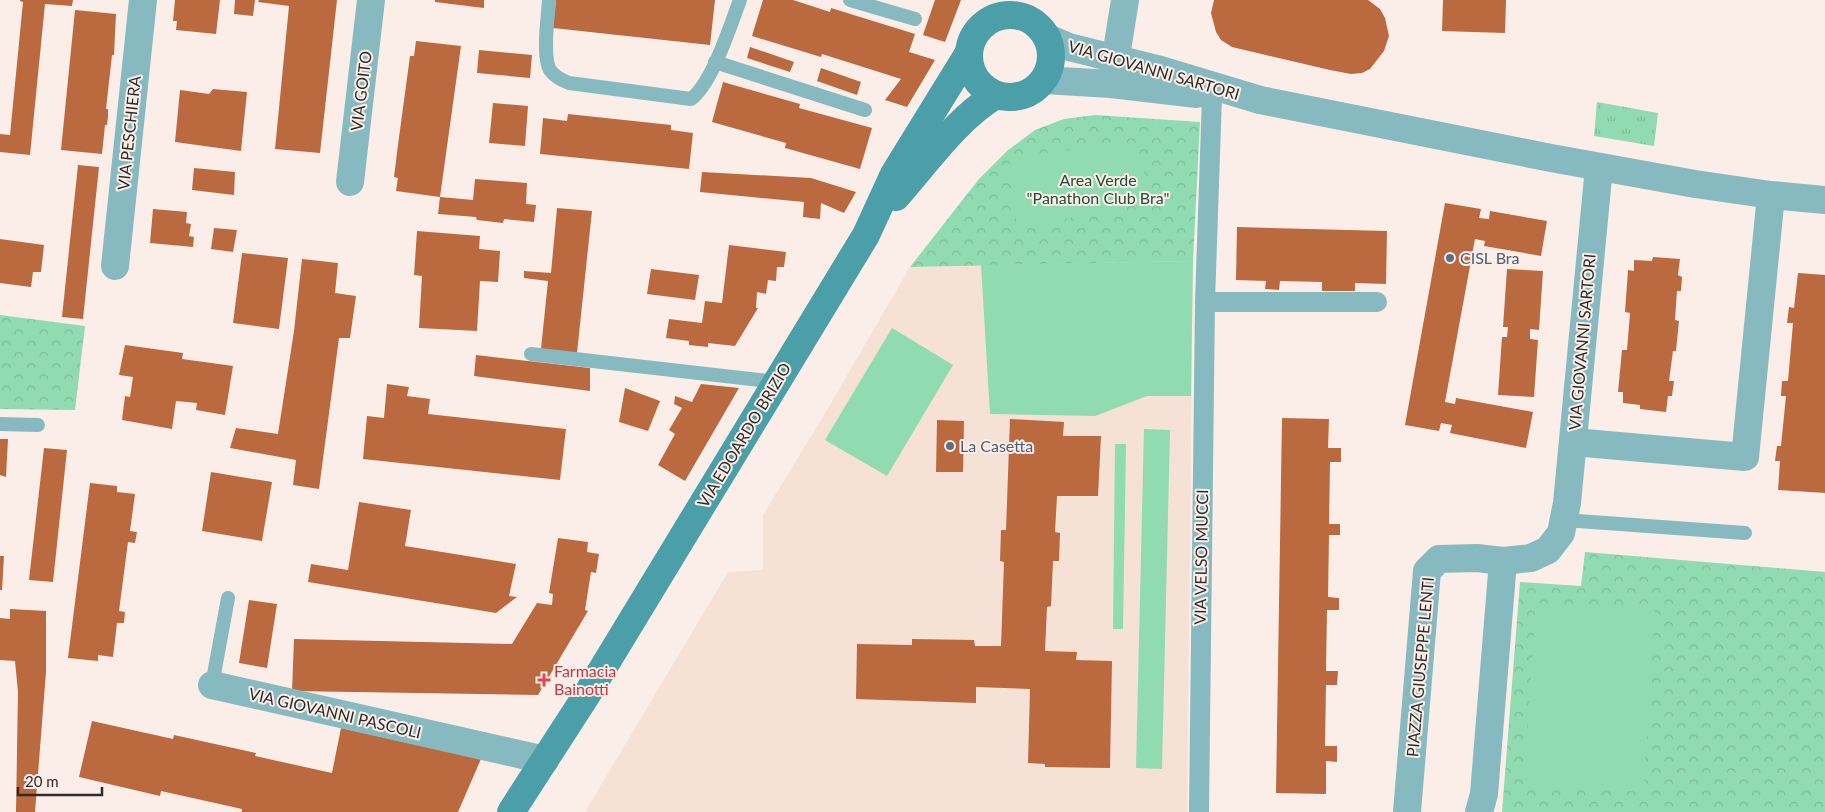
<svg xmlns="http://www.w3.org/2000/svg" width="1825" height="812" viewBox="0 0 1825 812" font-family="Lato,sans-serif">
	<defs>
		<pattern id="grass-tufts" width="24" height="20" patternUnits="userSpaceOnUse" patternTransform="scale(1.25)"><rect width="24" height="20" fill="#90dbb1"/><path d="M3 7l-1-3M5 7V3M7 7l1-3M15 17l-1-3M17 17v-4M19 17l1-3" fill="none" stroke="#7cbc98"/></pattern>
		<pattern id="forest-crowns" width="20" height="18" patternUnits="userSpaceOnUse" patternTransform="scale(1.25)"><rect width="20" height="18" fill="#90dbb1"/><path d="M2 6a3 3 0 1 1 6 0M12 15a3 3 0 1 1 6 0" fill="none" stroke="#7cbc98"/></pattern>
	</defs>
	<rect width="100%" height="100%" fill="#fbeee8"/>
	<path fill="#f6e1d7" d="M1193,261L1187,812H585L728,572L763,570V515L824,415L910,267Z"/>
	<path fill="url(#grass-tufts)" d="M1597,102L1658,113L1654,146L1594,136Z"/>
	<g fill="url(#forest-crowns)">
		<path d="M1095,115L1200,122L1193,261L910,267L979,179L1007,151L1035,130L1064,119Z"/>
		<path d="M0,315L85,326L75,410L0,409Z"/>
		<path d="M1585,552L1825,572V812H1502L1520,582L1581,586Z"/>
	</g>
	<g fill="#90dbb1">
		<path d="M1133,143L1145,175L1123,210L1017,226L1009,157Z"/>
		<path d="M1193,261L1191,396H1147L1095,416L990,414L981,265Z"/>
		<path d="M892,328L953,365L887,476L825,440Z"/>
		<path d="M1144,429L1170,430L1162,769L1136,768Z"/>
		<path d="M1115,444H1126L1123,629H1113Z"/>
		<path d="M1536,603L1655,611L1643,792L1524,784Z"/>
	</g>
	<g fill="#bb693e">
		<path d="M20,0H73L72,6L45,4L30,155L0,152V134L10,135L23,2L20,1Z"/>
		<path d="M175,0H220L216,34L176,30L177,21H173Z"/>
		<path d="M235,0H255L253,16L234,14Z"/>
		<path d="M259,0H337L320,153L275,149L289,6L258,2Z"/>
		<path d="M435,0H484V8L435,2Z"/>
		<path d="M556,0H715L710,45L553,28Z"/>
		<path d="M763,0H793L830,12L831,8L915,34L909,52L935,60L907,107L885,100L901,79L822,54L821,57L752,36Z"/>
		<path d="M935,0H961L945,42L923,35Z"/>
		<path d="M1214,0H1368L1380,9L1385,18L1389,36L1384,51L1370,69L1362,73L1351,74L1330,70L1232,47L1221,40L1216,32L1211,13Z"/>
		<path d="M1443,0H1506L1505,33L1442,31Z"/>
		<path d="M75,10L116,14L114,55H112L106,109H108V117L107,125H105L102,154L61,150Z"/>
		<path d="M416,41L461,46L440,197L396,191L398,178L394,177L398,145L410,56H414Z"/>
		<path d="M750,47L794,62L790,72L747,58Z"/>
		<path d="M479,50L532,55L530,78L477,73Z"/>
		<path d="M821,68L861,82L857,95L817,81Z"/>
		<path d="M723,82L800,104L799,108L872,128L860,169L785,148L786,143L712,122Z"/>
		<path d="M213,89L247,92L241,151L175,142L180,90L209,94Z"/>
		<path d="M493,103L528,106L525,146L489,143Z"/>
		<path d="M568,114L671,125V130L693,133L689,169L540,154L543,118L567,121Z"/>
		<path d="M78,165L99,167L83,319L62,317Z"/>
		<path d="M194,168L235,172L234,195L192,190Z"/>
		<path d="M702,172L811,178L856,192L844,213L821,203L820,219L803,217L804,202L700,192Z"/>
		<path d="M475,179L527,183L526,204L536,205L534,222L504,219L503,223L477,220L476,217L438,214L440,197L473,200Z"/>
		<path d="M1445,203L1481,209L1479,218L1489,219L1490,211L1547,221L1541,256L1484,246L1485,241L1475,239L1445,402L1455,404L1456,398L1533,412L1526,448L1450,433L1452,425L1441,423L1439,431L1405,425Z"/>
		<path d="M557,208L592,211L577,353L541,349L548,281L524,278V271L551,273Z"/>
		<path d="M153,209L187,212L186,223L191,224L189,236L194,237L193,247L150,243Z"/>
		<path d="M1237,227L1387,231L1386,284L1355,283V291H1322V282L1280,281L1279,290L1265,289L1266,281L1236,280Z"/>
		<path d="M214,228L237,230L233,252L211,249Z"/>
		<path d="M417,231L480,236L479,249L500,251L498,282L480,281L477,331L419,328L422,276L414,275Z"/>
		<path d="M0,239L44,245L41,272H33L31,287L0,283Z"/>
		<path d="M729,245L786,252L784,267H777L776,281L768,280L766,294L757,292L756,308H758L735,346L708,343V347L689,345V341L666,338L669,319L702,323L705,301L722,303Z"/>
		<path d="M242,253L288,258L279,329L233,323Z"/>
		<path d="M1653,257L1680,259L1678,275L1682,277L1681,291H1677L1675,320L1679,321L1676,351H1673L1669,381H1674L1672,396H1668L1666,412L1640,409V405L1623,403V392H1618L1622,350H1627L1630,313L1625,312L1628,270L1634,271V260L1652,261Z"/>
		<path d="M302,259L338,263L335,293L356,296L350,338H339L319,489L293,485L296,460L230,448L236,428L278,434L294,331Z"/>
		<path d="M651,269L699,275L695,300L647,294Z"/>
		<path d="M1507,269L1543,271L1539,330L1530,329V339L1538,340L1534,397L1498,395L1502,337H1507L1508,327H1503Z"/>
		<path d="M1798,273L1825,275V493L1778,490L1780,461H1775L1777,446H1781L1786,396H1781L1782,381H1788L1793,323H1787L1789,307L1794,308Z"/>
		<path d="M125,345L183,353L182,359L233,366L225,415L196,410L197,403L176,401L172,429L122,420L125,396L130,397L133,377L119,375Z"/>
		<path d="M476,355L590,368V391L474,376Z"/>
		<path d="M387,384L409,387L407,396L430,399L428,414L566,429L560,480L363,459L367,416L384,418Z"/>
		<path d="M701,384L739,388L685,481L658,465L675,434L669,430L682,408L674,404L675,396L692,402Z"/>
		<path d="M625,388L660,401L648,431L619,422Z"/>
		<path d="M1282,418L1329,419L1328,448H1341V462H1330L1329,524H1340V535H1329L1328,597L1339,598V610H1327L1326,671H1338L1337,685H1326L1325,746H1337V762L1326,761V794L1276,793Z"/>
		<path d="M1010,419L1064,422L1063,436H1101L1098,496H1057L1055,532L1060,533L1059,561H1053L1051,606L1047,607L1045,651L1077,652L1076,660L1112,661L1110,768L1045,767V764L1028,763L1030,689L976,687V703L856,699L857,644L912,645V639L974,640L975,646H1001L1004,562L1000,561L1001,530H1006Z"/>
		<path d="M937,420L964,421L963,472H936Z"/>
		<path d="M0,439H8L6,477L0,475Z"/>
		<path d="M44,448L67,450L53,582L29,580Z"/>
		<path d="M211,472L272,482L262,541L202,531Z"/>
		<path d="M90,483L117,486V492L135,494L130,531L137,532L135,543L128,542L119,611L125,612L124,623H117L113,657L98,655V661L68,658Z"/>
		<path d="M359,502L411,510L405,546L516,564L509,596L517,597L496,613L308,582L311,564L348,570Z"/>
		<path d="M558,538L588,542L587,552L599,554L596,573L591,572L585,610L588,611L538,695L292,691L294,639L512,644L537,603L552,605L553,594L549,593Z"/>
		<path d="M0,556H4L2,590H0Z"/>
		<path d="M249,600L277,604L267,668L239,663Z"/>
		<path d="M10,609L46,611V672L35,812H16L18,692L15,661L0,660V618L10,619Z"/>
		<path d="M92,721L173,739L174,735L256,753L255,756L332,773L341,728L481,759L458,812H242V809L161,791L160,796L79,777Z"/>
	</g>
	<g fill="none" stroke-linecap="round" stroke-linejoin="round">
		<g stroke="#87bac0" stroke-width="14">
			<path d="M549,0C548,16 542,57 550,70C555,77 561,80 569,83L691,99C713,82 730,26 740,0"/>
			<path d="M850,0L915,19"/>
			<path d="M715,62L865,110"/>
			<path d="M531,354L777,382"/>
			<path d="M0,424L38,425"/>
			<path d="M1564,520L1745,533"/>
			<path d="M212,685L228,598"/>
		</g>
		<g stroke="#87bac0" stroke-width="20">
			<path d="M1205,302H1377"/>
			<path d="M1199,812L1205,302L1212,96"/>
		</g>
		<g stroke="#87bac0" stroke-width="28">
			<path d="M1048,38L1069,47L1157,69L1260,100L1551,158L1695,184L1771,195L1825,200"/>
			<path d="M1113,75L1125,0"/>
			<path d="M1044,80L1111,84L1197,94"/>
			<path d="M350,182L371,0"/>
			<path d="M115,266L143,0"/>
			<path d="M1573,442L1745,457L1771,195"/>
			<path d="M212,685L545,760"/>
			<path d="M1407,812L1427,571L1439,559L1477,558L1503,561L1531,558L1548,550L1561,533L1567,503L1599,167"/>
			<path d="M1479,812L1484,794L1503,561"/>
		</g>
		<g stroke="#4b9fa8" stroke-width="28">
			<circle cx="1010" cy="56" r="41"/>
			<path d="M896,197C927,162 956,119 996,95"/>
			<path d="M511,812L586,696L866,235L894,174L968,54"/>
		</g>
	</g>
	<g fill="#5c6f8a" stroke="#fbeee8" stroke-width="2">
		<circle cx="1450" cy="258" r="5"/>
		<circle cx="950" cy="446" r="5"/>
	</g>
	<path fill="#e0444e" stroke="#fbeee8" stroke-width="2" d="M541.5 672.5h5v5h5v5h-5v5h-5v-5h-5v-5h5z"/>
	<g text-anchor="middle" stroke-width="4" stroke-linejoin="round" paint-order="stroke">
		<g font-size="16" fill="#2f2a28" stroke="#fbeee8">
			<text transform="translate(1154 70) rotate(16)" y="6">VIA GIOVANNI SARTORI</text>
			<text transform="translate(361 91) rotate(-83)" y="6">VIA GOITO</text>
			<text transform="translate(129 133) rotate(-84)" y="6">VIA PESCHIERA</text>
			<text transform="translate(1582 342) rotate(-85)" y="6">VIA GIOVANNI SARTORI</text>
			<text transform="translate(744 435) rotate(-59)" y="6">VIA EDOARDO BRIZIO</text>
			<text transform="translate(1201 557) rotate(-89)" y="6">VIA VELSO MUCCI</text>
			<text transform="translate(1420 667) rotate(-85)" y="6">PIAZZA GIUSEPPE LENTI</text>
			<text transform="translate(335 713) rotate(13)" y="6">VIA GIOVANNI PASCOLI</text>
		</g>
		<g font-size="16" fill="#234d37" stroke="#fbeee8">
			<text x="1098" y="186">Area Verde<tspan x="1098" dy="18">"Panathon Club Bra"</tspan></text>
		</g>
		<g font-size="16" fill="#4e5e75" stroke="#fbeee8" text-anchor="start">
			<text x="1460" y="264">CISL Bra</text>
			<text x="960" y="452">La Casetta</text>
		</g>
		<g font-size="16" fill="#be3a42" stroke="#fbeee8" text-anchor="start">
			<text x="554" y="677">Farmacia<tspan x="554" dy="18">Bainotti</tspan></text>
		</g>
	</g>
	<path d="M18 787v8h84v-8" fill="none" stroke="#2f2a28" stroke-width="2.5"/>
	<text x="25" y="787" font-size="15" fill="#2f2a28" stroke="#fbeee8" stroke-width="4" paint-order="stroke">20 m</text>
</svg>
